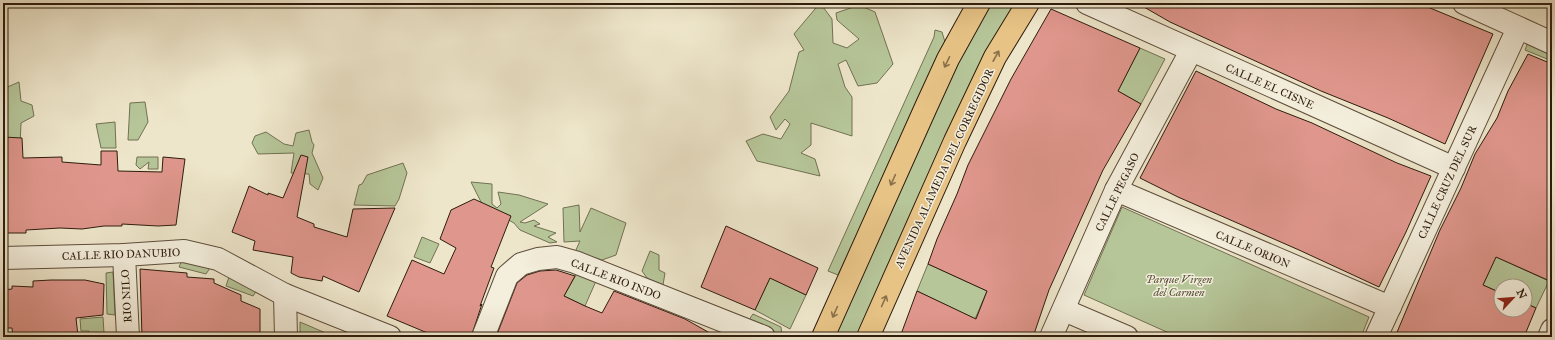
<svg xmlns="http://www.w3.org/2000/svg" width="1555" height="340" viewBox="0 0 1555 340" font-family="'IM FELL Great Primer',serif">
	<rect width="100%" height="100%" fill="#eee6cb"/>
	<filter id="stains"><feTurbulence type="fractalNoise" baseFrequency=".005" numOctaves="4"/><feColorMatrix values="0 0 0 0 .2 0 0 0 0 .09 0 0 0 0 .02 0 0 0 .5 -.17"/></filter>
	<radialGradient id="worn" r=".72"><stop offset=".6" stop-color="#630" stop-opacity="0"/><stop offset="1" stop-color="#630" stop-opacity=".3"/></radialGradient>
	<g fill="#b6c699" stroke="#727153">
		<path d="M820,3L832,19L833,43L847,48L859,39L837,20L836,13L859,5L875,12L893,64L877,83L858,86L846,60L838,64L845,87L852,97V136L811,123V145L801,153L815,159L820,176L757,161L746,141L763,134L781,139L790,124L785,119L776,130L770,117L789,91L799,52L804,50L794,34Z"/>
		<path d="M991,3H1015L969,86L934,162L901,240L857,337H834L951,73Z"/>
		<path d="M935,30L942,32L945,42L838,275L828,271L934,37Z"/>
		<path d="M1528,42L1552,53V61L1525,50Z"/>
		<path d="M1140,48L1165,59L1141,104L1118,91Z"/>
		<path d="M19,82L21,101L32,105L34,116L21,123L20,145L9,151L4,134L3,89Z"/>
		<path d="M145,102L148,122L138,140H128L130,103Z"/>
		<path d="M115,122L116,148H101L96,124Z"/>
		<path d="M309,130L312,142L314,145L312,153L323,178L318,190L310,184L309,174L291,173L294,153L258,154L252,143L255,136L266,132L284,144L293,146L296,133Z"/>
		<path d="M137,157H158V169H148L149,162L140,169L136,165Z"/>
		<path d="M403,163L407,173L399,199L395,206L354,205L359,185L362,184L367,175Z"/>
		<path d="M471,182L492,184V204L497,208L501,204L498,192L519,195L548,204L520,222L525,223L534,220L540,224L534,226L556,233L548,237L557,242L550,243L520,230L514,223L483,206Z"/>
		<path d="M579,205L580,232L591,208L626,223L616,255L602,260L575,252L580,241L564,242L563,208Z"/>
		<path d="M1122,207L1369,317L1361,337H1178L1084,295Z"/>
		<path d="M422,237L439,244L430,263L414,257Z"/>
		<path d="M650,251L659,255V270L665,273L663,285L647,278L642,271Z"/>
		<path d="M1496,257L1549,281L1536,308L1525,303V286H1501V293L1483,285Z"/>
		<path d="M182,260L210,268L206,274L179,267Z"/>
		<path d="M928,264L987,291L975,319L917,291Z"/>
		<path d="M113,272L115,315L107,314L106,273Z"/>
		<path d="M577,273L596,281L585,306L564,296Z"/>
		<path d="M229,277L257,290L253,296L226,286Z"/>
		<path d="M770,278L806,295L790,329L755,310Z"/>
		<path d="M753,314L781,327L782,336L748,321Z"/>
		<path d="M103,317L104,333L89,334V331H81L80,319Z"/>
		<path d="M300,322L335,337H300Z"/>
	</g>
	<g fill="#df968c" stroke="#2e1c0d">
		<path d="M1137,3H1418L1493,34L1445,144L1388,118L1321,91L1170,22Z"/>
		<path d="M1051,9L1140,48L1118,91L1141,104L1103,170L1049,290L1033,337H900L917,291L976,319L987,291L928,264L937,239L957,194L968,165L1011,79Z"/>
		<path d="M1528,54L1552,64V282L1496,257L1483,285L1501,293V310H1525V303L1536,308L1524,337H1395L1440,230L1461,188L1475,154L1497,118L1508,91Z"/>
		<path d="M1196,71L1276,109L1312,123L1397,163L1431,176L1406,232L1379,287L1299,250L1178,197L1140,178Z"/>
		<path d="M3,137L22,138L23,158L62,157V162L101,165V151H117L118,171L162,172L163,157L185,159L176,225L158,226L122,224V226H104L82,229L60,228L26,230V233H3Z"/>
		<path d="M301,155L308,157L297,217L314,224V227L347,237L353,209L395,208L359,292L323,276L322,281L299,277L291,273L293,257L253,250L255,241L232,232L249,186L268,195V193L283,198Z"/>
		<path d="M474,199L511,216L491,267L494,268L480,306L482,304L471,337H437L387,316L412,260L444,274L456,248L440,239L451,210Z"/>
		<path d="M726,226L818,268L806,295L770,278L755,310L701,287Z"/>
		<path d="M140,269L187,273V277L214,279V283L241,295V301L260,309V337H142Z"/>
		<path d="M556,270L575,276L564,296L585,306L602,313L614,291L685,319L717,337H496L517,283L527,275L540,271Z"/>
		<path d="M51,280H85L104,284L103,315L76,318L78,336L13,337L12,328H3V290L12,289V286L33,287V281Z"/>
	</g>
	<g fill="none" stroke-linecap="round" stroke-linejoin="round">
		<g stroke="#5e4e3c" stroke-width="24">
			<g id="minor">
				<path d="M1087,3L1454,168"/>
				<path d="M1464,3L1552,43"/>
				<path d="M1116,190L1390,307"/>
				<path d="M124,255L128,337"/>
				<path d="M3,258L124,255L184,251L218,259L285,295L390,337"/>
				<path d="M285,295L286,337"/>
				<path d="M1064,310L1127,337"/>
				<path d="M483,337L507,276L521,264L538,259L557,257L575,262L764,337"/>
				<path d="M1051,337L1116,190L1191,51"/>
				<path d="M1376,337L1518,28"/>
				<path d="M1549,337L1552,330"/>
			</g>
		</g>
		<g stroke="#2e1c0d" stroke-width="24">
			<g id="major">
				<path d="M823,337L926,107L948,59L979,3"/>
				<path d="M868,337L955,141L995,57L1028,3"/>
			</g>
		</g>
		<use href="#minor" stroke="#f4efdd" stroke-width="22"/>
		<use href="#major" stroke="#e7c386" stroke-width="22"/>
	</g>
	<defs><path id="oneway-shaft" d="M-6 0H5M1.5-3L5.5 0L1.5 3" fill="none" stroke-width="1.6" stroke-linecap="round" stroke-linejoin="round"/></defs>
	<g stroke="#8a704a">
		<use href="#oneway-shaft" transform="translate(996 56) rotate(-61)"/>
		<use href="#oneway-shaft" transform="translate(947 62) rotate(116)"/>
		<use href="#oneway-shaft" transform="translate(893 180) rotate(114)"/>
		<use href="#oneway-shaft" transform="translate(884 301) rotate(-66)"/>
		<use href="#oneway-shaft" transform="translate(835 312) rotate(114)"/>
	</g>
	<g text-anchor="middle" stroke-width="3" stroke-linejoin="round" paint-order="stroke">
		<g font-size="11" fill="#2e1c0d" stroke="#f4efdd">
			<text transform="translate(1270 86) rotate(24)" y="4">CALLE EL CISNE</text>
			<text transform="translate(944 168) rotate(-65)" y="4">AVENIDA ALAMEDA DEL CORREGIDOR</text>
			<text transform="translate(1447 182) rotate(-65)" y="4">CALLE CRUZ DEL SUR</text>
			<text transform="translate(1117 192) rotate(-64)" y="4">CALLE PEGASO</text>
			<text transform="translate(1253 249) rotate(23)" y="4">CALLE ORION</text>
			<text transform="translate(121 254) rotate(-2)" y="4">CALLE RIO DANUBIO</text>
			<text transform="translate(616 279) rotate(21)" y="4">CALLE RIO INDO</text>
			<text transform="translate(126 296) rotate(-93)" y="4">RIO NILO</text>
		</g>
		<g font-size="11" font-style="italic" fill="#574f37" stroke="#f4efdd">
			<text x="1179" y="283">Parque Virgen<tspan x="1179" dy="13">del Carmen</tspan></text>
		</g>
	</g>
	<rect width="1555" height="340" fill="none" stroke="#eee6cb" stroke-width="16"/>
	<rect x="4" y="4" width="1547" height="332" fill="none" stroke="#2e1c0d" stroke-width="2"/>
	<rect x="8" y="8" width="1539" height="324" fill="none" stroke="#2e1c0d"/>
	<g transform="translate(1513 298) rotate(64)"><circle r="19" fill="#f4efdd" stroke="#a59b8a"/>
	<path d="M0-3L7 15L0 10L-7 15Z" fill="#8f2418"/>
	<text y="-6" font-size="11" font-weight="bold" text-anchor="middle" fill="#2e1c0d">N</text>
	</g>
	<rect width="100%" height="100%" filter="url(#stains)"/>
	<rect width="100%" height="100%" fill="url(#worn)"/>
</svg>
